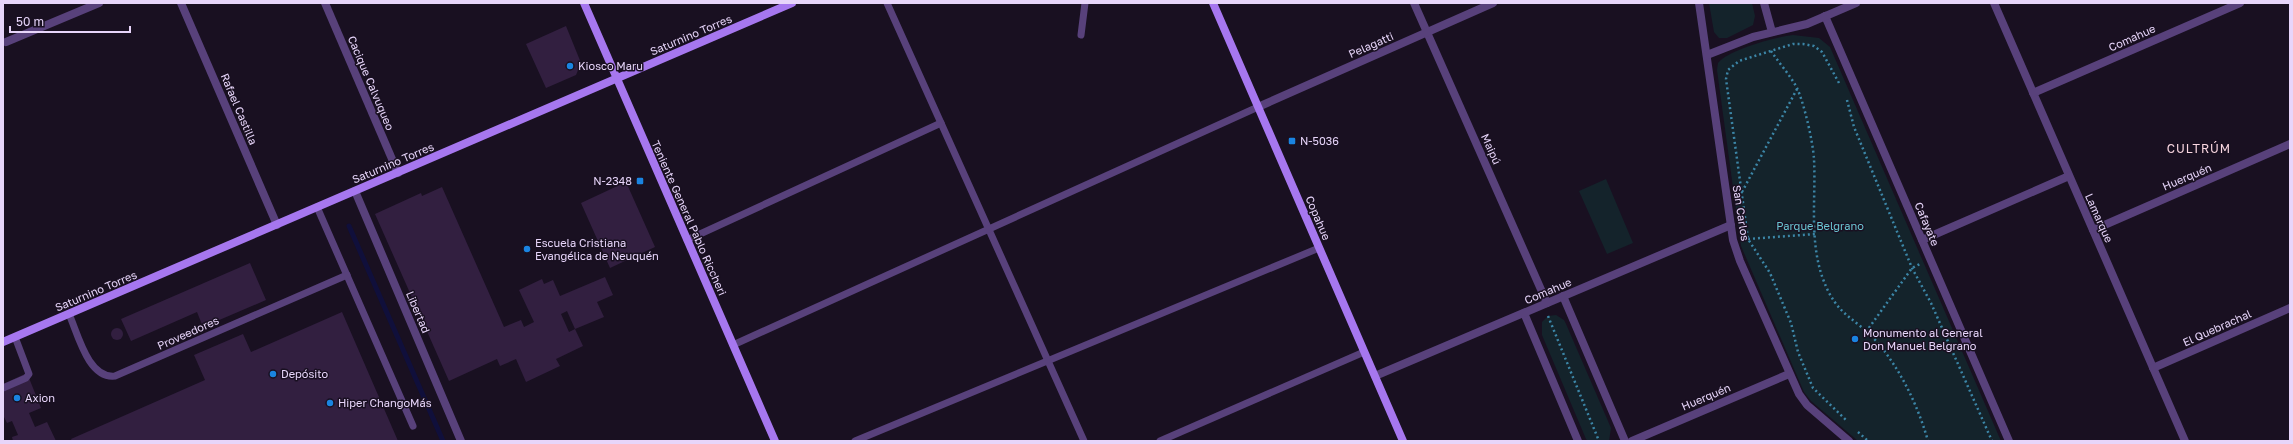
<svg xmlns="http://www.w3.org/2000/svg" width="2293" height="444" viewBox="0 0 2293 444" font-family="'Golos Text',sans-serif">
	<rect width="100%" height="100%" fill="#191021"/>
	<g fill="#14232b">
		<path d="M1709,3H1752L1755,16L1753,25L1727,38H1719L1714,32Z"/>
		<path d="M1793,35L1819,38L1830,47L2001,441H1858L1811,401L1804,392L1741,246L1717,70L1718,63C1728,50 1776,37 1793,35Z"/>
		<path d="M1606,179L1633,243L1607,254L1579,191Z"/>
		<path d="M1556,315L1564,320L1566,324L1611,428L1609,441H1588L1586,439L1542,335V322L1548,316Z"/>
	</g>
	<g fill="none" stroke-linecap="round" stroke-linejoin="round">
		<path stroke="#100f3b" stroke-width="5" d="M349,226L443,441"/>
	</g>
	<g fill="#321f40">
		<path d="M566,26L581,63L576,75L546,88L526,44Z"/>
		<path d="M626,182L655,247L610,268L581,203Z"/>
		<path d="M442,187L504,327L521,320L524,327L534,322L519,290L542,279L544,284L553,280L560,296L605,277L613,295L597,302L604,317L575,329L567,311L561,314L569,332L575,329L583,346L556,359L560,366L526,382L516,359L500,366L497,359L449,381L375,214L421,193L422,196Z"/>
		<path d="M250,263L266,300L203,327L197,312L131,341L121,319Z"/>
		<path d="M342,312L398,441H72L71,439L205,380L194,355L243,334L251,352Z"/>
		<circle cx="117" cy="334" r="6"/>
		<path d="M27,373L41,408L29,413L35,427L47,422L56,441H13L12,437L18,435L12,421L7,423L3,415V384Z"/>
	</g>
	<g fill="none" stroke-linecap="round" stroke-linejoin="round">
		<g stroke="#3c86a7" stroke-width="2.5" stroke-dasharray="2 3" stroke-linecap="butt">
			<path d="M1771,51C1779,63 1790,75 1797,88C1804,103 1813,142 1814,159C1816,198 1809,241 1823,279C1837,317 1854,316 1877,342C1901,370 1918,406 1928,441"/>
			<path d="M1839,83L1822,52L1814,46L1803,44H1793L1739,61L1728,70L1726,79L1748,239L1770,273L1791,323L1798,352L1813,388L1846,420"/>
			<path d="M1847,100L1854,127L1912,268L1931,303L1992,441"/>
			<path d="M1742,192L1797,89"/>
			<path d="M1748,239L1815,234"/>
			<path d="M1548,316L1599,441"/>
			<path d="M1866,332L1912,268L1920,264"/>
			<path d="M1858,432L1868,441"/>
		</g>
		<g stroke="#58417b" stroke-width="7">
			<path d="M887,3L1084,441"/>
			<path d="M1081,35L1085,3"/>
			<path d="M317,207L413,426"/>
			<path d="M687,240L941,123"/>
			<path d="M69,314C78,334 88,379 115,376L347,275"/>
			<path d="M733,345L1258,107"/>
			<path d="M3,388L26,378L29,374L15,337"/>
			<path d="M855,441L1319,248"/>
			<path d="M1160,441L1364,352"/>
		</g>
		<g stroke="#58417b" stroke-width="8">
			<path d="M181,3L277,225"/>
			<path d="M325,3L398,173"/>
			<path d="M1414,3L1547,303"/>
			<path d="M1699,3L1733,240L1740,261L1799,394L1807,405L1849,441"/>
			<path d="M1764,3L1772,32"/>
			<path d="M1994,3L2185,441"/>
			<path d="M1825,16L2009,441"/>
			<path d="M6,42L99,3"/>
			<path d="M1707,55L1753,37L1807,24L1856,3"/>
			<path d="M2033,93L2240,3"/>
			<path d="M1258,107L1493,3"/>
			<path d="M355,191L461,441"/>
			<path d="M2093,230L2290,144"/>
			<path d="M1922,240L2069,176"/>
			<path d="M1563,296L1625,441"/>
			<path d="M1524,313L1578,441"/>
			<path d="M2153,368L2290,308"/>
			<path d="M1375,376L1731,225"/>
			<path d="M1632,441L1789,374"/>
		</g>
		<g stroke="#a677ef" stroke-width="8">
			<path d="M584,3L775,441"/>
			<path d="M1213,3L1403,441"/>
			<path d="M3,342L792,3"/>
		</g>
	</g>
	<g fill="#1a84e1" stroke="#191021" stroke-width="1.5">
		<circle cx="570" cy="66" r="4"/>
		<rect x="1288" y="137" width="8" height="8" rx="2"/>
		<rect x="636" y="177" width="8" height="8" rx="2"/>
		<circle cx="527" cy="249" r="4"/>
		<circle cx="1855" cy="339" r="4"/>
		<circle cx="273" cy="374" r="4"/>
		<circle cx="17" cy="398" r="4"/>
		<circle cx="330" cy="403" r="4"/>
	</g>
	<g text-anchor="middle" stroke-width="3" stroke-linejoin="round" paint-order="stroke">
		<g font-size="11" fill="#e7d5fa" stroke="#191021">
			<text transform="translate(691 35) rotate(-23)" y="4">Saturnino Torres</text>
			<text transform="translate(2132 38) rotate(-24)" y="4">Comahue</text>
			<text transform="translate(1371 45) rotate(-24)" y="4">Pelagatti</text>
			<text transform="translate(371 83) rotate(67)" y="4">Cacique Calvuqueo</text>
			<text transform="translate(239 109) rotate(67)" y="4">Rafael Castilla</text>
			<text transform="translate(1491 149) rotate(66)" y="4">Maipú</text>
			<text transform="translate(393 163) rotate(-23)" y="4">Saturnino Torres</text>
			<text transform="translate(2187 177) rotate(-23)" y="4">Huerquén</text>
			<text transform="translate(1741 213) rotate(81)" y="4">San Carlos</text>
			<text transform="translate(689 218) rotate(66)" y="4">Teniente General Pablo Riccheri</text>
			<text transform="translate(1318 218) rotate(67)" y="4">Copahue</text>
			<text transform="translate(2099 218) rotate(66)" y="4">Lamarque</text>
			<text transform="translate(1927 224) rotate(67)" y="4">Cafayate</text>
			<text transform="translate(96 291) rotate(-23)" y="4">Saturnino Torres</text>
			<text transform="translate(1548 291) rotate(-23)" y="4">Comahue</text>
			<text transform="translate(418 312) rotate(67)" y="4">Libertad</text>
			<text transform="translate(2217 328) rotate(-24)" y="4">El Quebrachal</text>
			<text transform="translate(188 333) rotate(-24)" y="4">Proveedores</text>
			<text transform="translate(1706 397) rotate(-23)" y="4">Huerquén</text>
		</g>
		<g font-size="11" fill="#e7d5fa" stroke="#191021" text-anchor="start">
			<text x="578" y="70">Kiosco Maru</text>
			<text x="1300" y="145">N-5036</text>
			<text x="632" y="185" text-anchor="end">N-2348</text>
			<text x="535" y="247">Escuela Cristiana<tspan x="535" dy="13">Evangélica de Neuquén</tspan></text>
			<text x="1863" y="337">Monumento al General<tspan x="1863" dy="13">Don Manuel Belgrano</tspan></text>
			<text x="281" y="378">Depósito</text>
			<text x="25" y="402">Axion</text>
			<text x="338" y="407">Hiper ChangoMás</text>
		</g>
		<g font-size="11" fill="#6ac5d2" stroke="#191021">
			<text x="1820" y="230">Parque Belgrano</text>
		</g>
		<g font-size="12" letter-spacing="1" fill="#fad7e1" stroke="#191021">
			<text x="2199" y="153">CULTRÚM</text>
		</g>
	</g>
	<rect width="2293" height="444" fill="none" stroke="#e7d5fa" stroke-width="8"/>
	<path d="M10 26v6h120v-6" fill="none" stroke="#e7d5fa" stroke-width="2"/>
	<text x="16" y="26" font-size="12" fill="#e7d5fa" stroke="#191021" stroke-width="3" paint-order="stroke">50 m</text>
</svg>
